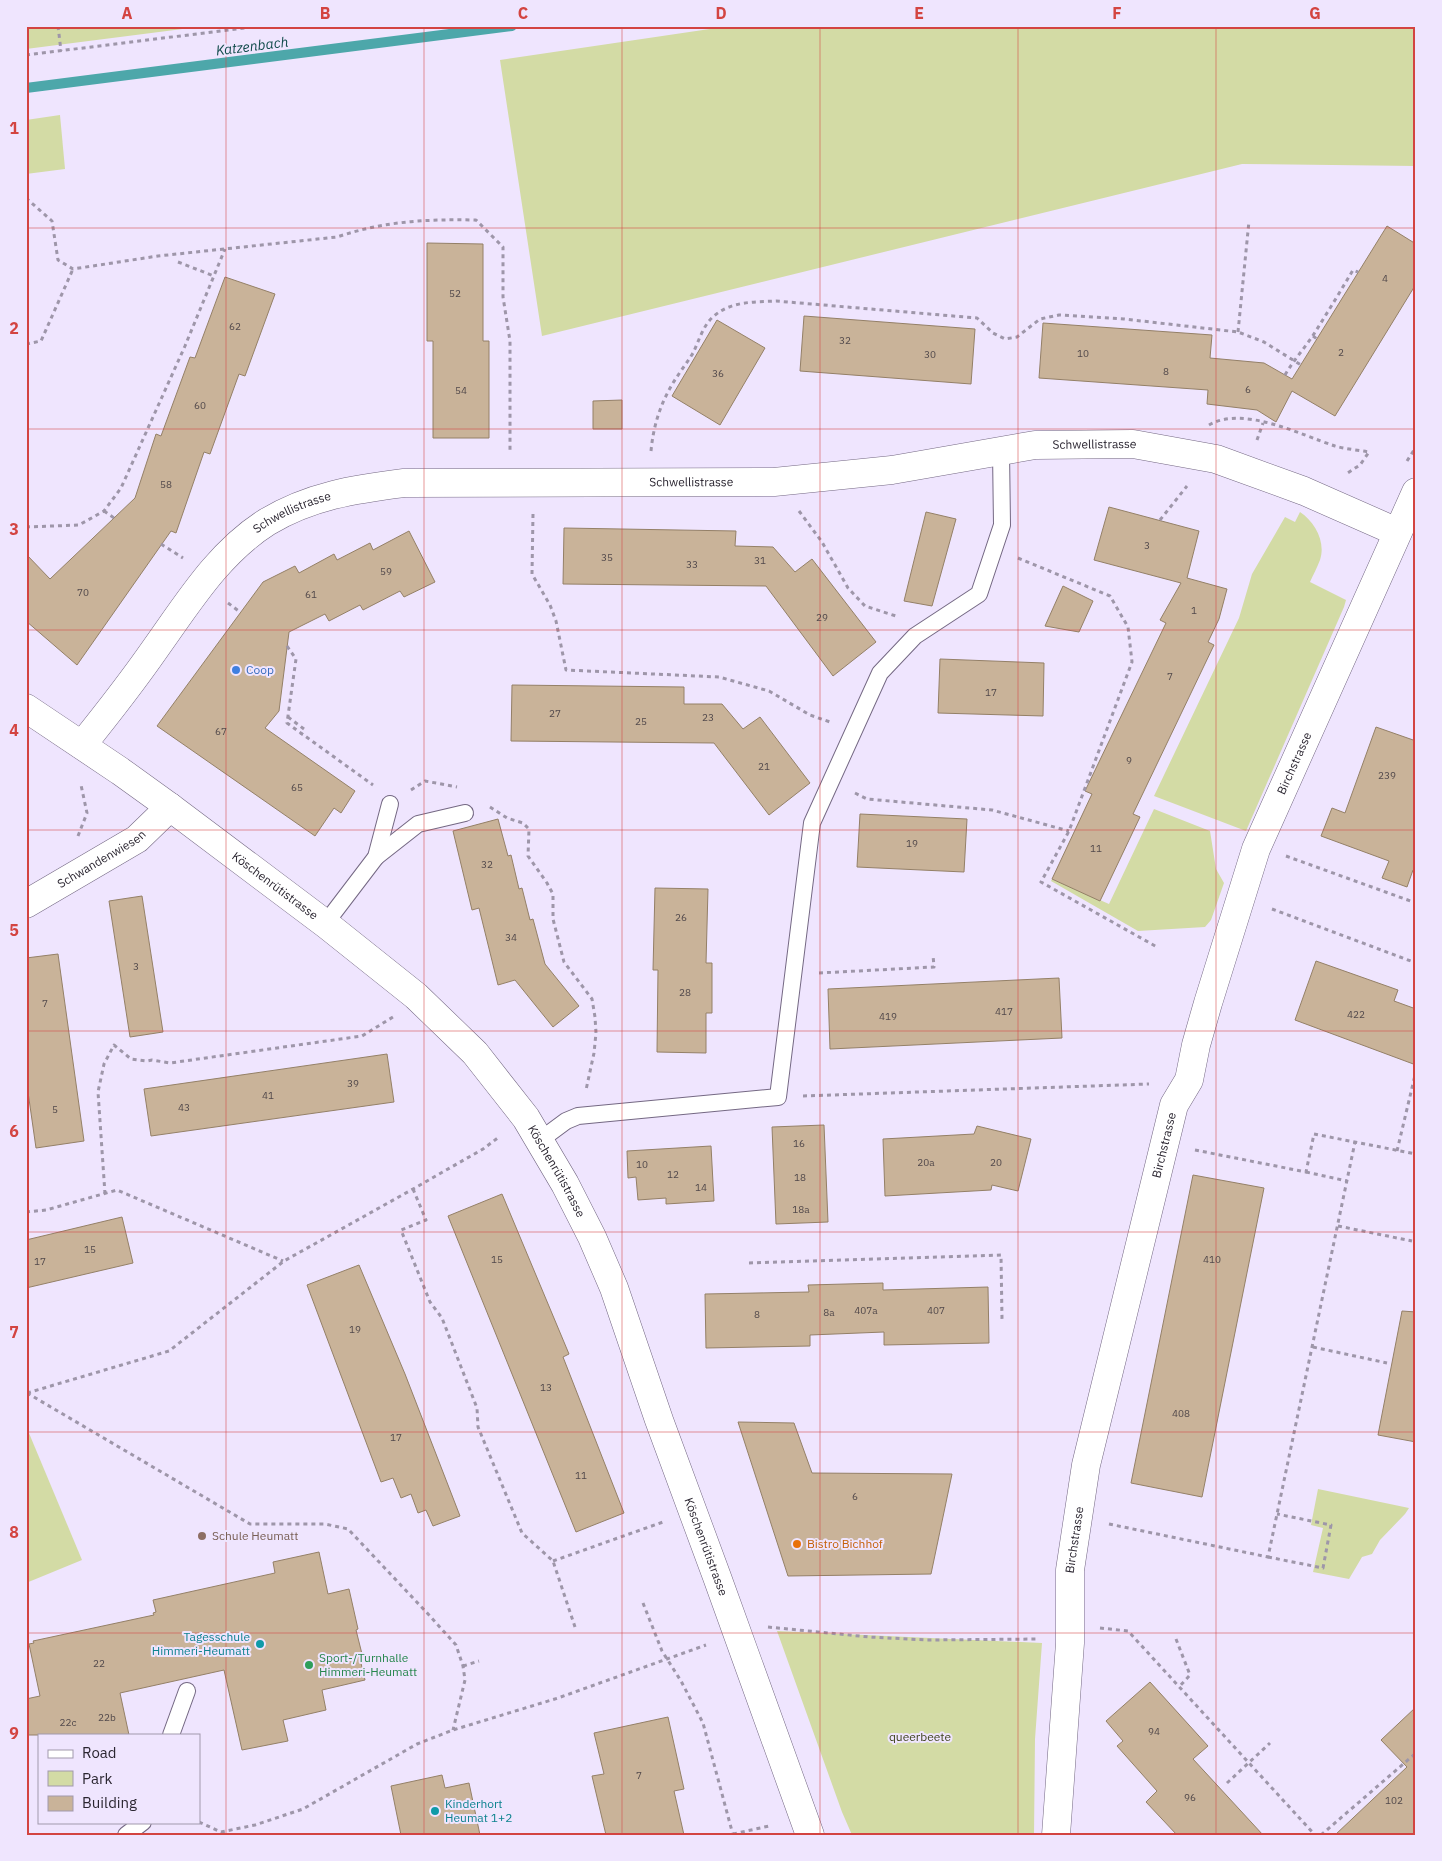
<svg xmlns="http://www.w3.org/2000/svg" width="1442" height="1861" viewBox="0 0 1442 1861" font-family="'IBM Plex Sans',sans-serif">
	<rect width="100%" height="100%" fill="#efe5fe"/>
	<g fill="#d3dba5">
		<path d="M26,26H206L26,49Z"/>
		<path d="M730,26H1416V166L1242,164L542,336L500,60Z"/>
		<path d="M60,115L65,169L26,174V120Z"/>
		<path d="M1300,512C1315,522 1326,542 1320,560C1317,568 1313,575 1310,582L1346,600L1344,607L1246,831L1154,796L1239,618L1252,574L1285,517L1295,522Z"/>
		<path d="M1154,809L1210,831L1216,869L1224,883L1211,920L1205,927L1138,931L1051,881L1052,879L1109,904Z"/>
		<path d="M26,1426L82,1560L26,1583Z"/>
		<path d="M1318,1489L1409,1508L1405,1514L1380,1540L1372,1554L1362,1557L1349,1579L1313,1572L1323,1528L1311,1525Z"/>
		<path d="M777,1631L1042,1643L1035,1739L1034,1835H852L842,1812Z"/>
	</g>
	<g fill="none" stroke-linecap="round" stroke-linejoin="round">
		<path stroke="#4da7aa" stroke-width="10" d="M26,88L512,26"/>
	</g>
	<g fill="#c9b399" stroke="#948067">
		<path d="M1387,226L1416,244V284L1335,416L1292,391L1276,422L1257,410L1207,404L1208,390L1039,378L1043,323L1212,335L1210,358L1264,363L1292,379Z"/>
		<path d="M427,243L483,244V341H489V438H433V341H427Z"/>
		<path d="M225,277L275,294L245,376L239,374L210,454L204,452L176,533L171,531L77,665L26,621V554L50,579L135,498L156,434L161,436L190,357L195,358Z"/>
		<path d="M804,316L975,329L971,384L800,371Z"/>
		<path d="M717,320L765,348L720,425L672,396Z"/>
		<path d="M622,400V429H593V401Z"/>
		<path d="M1109,507L1199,531L1187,578L1227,589L1219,619L1208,642L1214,645L1133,814L1140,817L1100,901L1052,879L1092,794L1085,791L1166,623L1160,620L1181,583L1094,560Z"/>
		<path d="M926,512L956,519L932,606L904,601Z"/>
		<path d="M564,528L736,531L735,546L773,547L795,572L812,559L876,642L833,676L766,586L563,584Z"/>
		<path d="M409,531L435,582L404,597L400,591L363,610L360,605L329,621L325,614L289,632L279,711L265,728L355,791L341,813L334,808L315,836L157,726L263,582L295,566L299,573L334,554L337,560L370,543L373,550Z"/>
		<path d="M1063,586L1093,601L1079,632L1045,626Z"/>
		<path d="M940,659L1044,663L1043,716L938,713Z"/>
		<path d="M512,685L684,687V704H722L743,729L760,717L810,783L769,815L714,743L511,741Z"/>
		<path d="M1376,727L1416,741V870H1413L1407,887L1382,878L1389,861L1321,836L1332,808L1345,813Z"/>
		<path d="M860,814L967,819L964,872L857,867Z"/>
		<path d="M498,819L508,856L511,855L519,889L522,888L530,920L533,919L545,964L579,1006L553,1027L515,980L498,985L479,908L472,910L453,831Z"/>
		<path d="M655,888L708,889L706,963H712V1013H706V1053L657,1052L658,970H653Z"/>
		<path d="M142,896L163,1032L130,1037L109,901Z"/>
		<path d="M58,954L84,1141L36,1148L26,1078V958Z"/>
		<path d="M1316,961L1398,990L1394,1001L1416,1009V1065L1295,1020Z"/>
		<path d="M1059,978L1062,1038L830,1049L828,989Z"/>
		<path d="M387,1054L394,1102L151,1136L144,1089Z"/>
		<path d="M824,1125L828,1222L776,1224L772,1127Z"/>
		<path d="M977,1126L1031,1139L1018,1191L992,1185L991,1190L885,1196L883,1139L974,1134Z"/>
		<path d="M711,1146L714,1201L666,1204V1198L638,1200L636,1177L628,1178L627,1151Z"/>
		<path d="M1193,1175L1264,1188L1202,1497L1131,1483Z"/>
		<path d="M502,1194L569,1354L563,1357L624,1513L576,1532L448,1216Z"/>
		<path d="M122,1217L133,1263L26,1288V1240Z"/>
		<path d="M359,1265L405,1374L460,1516L433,1526L426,1510L418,1513L411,1494L401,1498L393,1478L381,1482L307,1285Z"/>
		<path d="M883,1283V1290L988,1287L989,1343L884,1345V1332L810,1335V1346L706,1348L705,1294L809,1292L808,1285Z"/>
		<path d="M1402,1311L1416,1312V1442L1378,1435Z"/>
		<path d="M738,1422L794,1423L812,1473L952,1474L931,1574L788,1576Z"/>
		<path d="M319,1552L328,1594L349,1589L358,1629L356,1630L363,1658L360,1659L365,1680L322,1690L326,1710L283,1720L288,1741L242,1750L224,1670L120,1693L129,1735H26V1699L40,1696L29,1644L34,1643L33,1641L154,1615L153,1613L156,1612L153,1600L275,1573L273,1562Z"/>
		<path d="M1150,1682L1208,1746L1193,1759L1263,1835H1177L1146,1802L1157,1791L1117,1746L1123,1741L1106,1721Z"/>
		<path d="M1416,1707V1835H1335L1407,1767L1381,1740Z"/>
		<path d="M668,1717L684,1789L674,1791L684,1835H606L592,1776L604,1774L594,1733Z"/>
		<path d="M442,1775L445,1788L469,1783L480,1835H401L391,1786Z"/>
	</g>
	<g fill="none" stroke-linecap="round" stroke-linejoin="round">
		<g stroke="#746883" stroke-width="18">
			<g id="service">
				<path d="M376,857L418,824L465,813"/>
				<path d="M325,924L376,857L390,804"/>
				<path d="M539,1141L566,1121L578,1116L778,1097L812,823L880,673L915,636L979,594L1002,525L1001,451"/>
				<path d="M171,1735L187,1691"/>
				<path d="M126,1835L143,1822"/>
			</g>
		</g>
		<g stroke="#746883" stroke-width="29">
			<g id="minor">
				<path id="s1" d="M26,708L120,771L170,807L327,925L416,996L475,1053L526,1118L565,1184L592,1237L614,1288L659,1420L717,1577L810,1835"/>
				<path id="s2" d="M82,745C107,714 132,682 155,649C188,603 218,553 267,522C310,496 355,489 404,483L774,482L892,470L1035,445L1133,444L1216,459L1304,491L1397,532"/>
				<path id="s3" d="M26,904L137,839L170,807"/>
				<path id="s4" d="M1056,1835L1070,1643V1570L1086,1465L1174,1105L1189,1080L1196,1045L1208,1003L1256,849L1416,492"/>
			</g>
		</g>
		<g stroke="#9e96a9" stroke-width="3" stroke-dasharray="4 4" stroke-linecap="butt">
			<path d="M58,26L61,51"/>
			<path d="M26,55L261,26"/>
			<path d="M26,198L52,221L58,260L73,269L158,256L337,237C384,221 428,219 476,220L503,247V297L510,341V451"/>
			<path d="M178,262L214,276"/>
			<path d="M1238,332L1249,221"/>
			<path d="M1313,336L1317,339"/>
			<path d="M26,344L41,341L73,269"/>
			<path d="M1285,375C1293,361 1303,350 1312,337C1326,315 1340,292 1353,270L1358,272"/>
			<path d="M1209,425C1243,405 1301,435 1335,446C1345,449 1358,450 1369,452L1360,465L1346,474"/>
			<path d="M1257,440L1263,423"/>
			<path d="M651,451C653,430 658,411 668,392C675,378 685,366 693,353C699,341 703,325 714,316C731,301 755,302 776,301L977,318L993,333L1005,339L1017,337L1040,319L1059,315L1124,319L1238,332L1264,342L1301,365"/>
			<path d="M1407,461L1416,447"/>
			<path d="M104,511L114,518"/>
			<path d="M799,511L822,542L848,588L865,606L899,617"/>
			<path d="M533,514L532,574L550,605L556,621L566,670L719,677L769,691L810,715L830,722"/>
			<path d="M1160,520L1187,486"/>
			<path d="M26,527L79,525L104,511L121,488L185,346L225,249"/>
			<path d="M161,544L183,558"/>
			<path d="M1018,558L1110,596L1128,627L1132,662L1069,831L1041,882L1157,947"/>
			<path d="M228,603L240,612"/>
			<path d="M287,646L296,659L287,723L373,785"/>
			<path d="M288,717L304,729L301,735"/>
			<path d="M411,790L425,781L457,787"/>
			<path d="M855,793L867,799L992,810L1069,831"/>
			<path d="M490,807L507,818L523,823L529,829L528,856L547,883L553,894V919L564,962L592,999L595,1017L596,1033L594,1053L586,1090"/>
			<path d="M78,836L87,813L81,785"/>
			<path d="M1286,856L1416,903"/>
			<path d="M1272,909L1416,963"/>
			<path d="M819,973L934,967L933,955"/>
			<path d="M803,1096L1149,1084"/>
			<path d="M1195,1150L1306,1172L1314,1134L1416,1154"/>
			<path d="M1397,1151L1416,1071"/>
			<path d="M1306,1172L1347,1181"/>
			<path d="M413,1189L426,1220L401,1230L430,1302L442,1318L477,1408L478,1427L522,1533L553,1561L575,1627"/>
			<path d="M105,1194L98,1092L104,1064L114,1045L131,1059L147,1061L152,1060L170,1063L362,1036L393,1017"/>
			<path d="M26,1212L46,1210L117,1190L283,1261"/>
			<path d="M1338,1226L1412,1241"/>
			<path d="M749,1263L1001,1255L1002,1319"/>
			<path d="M1313,1347L1387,1363"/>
			<path d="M27,1393L250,1524H325L348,1529L429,1615L456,1645L463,1666L465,1680L453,1730"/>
			<path d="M27,1393L169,1351L284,1261L413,1189L483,1149L499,1137"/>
			<path d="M1109,1524L1268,1557L1355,1142"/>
			<path d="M1268,1557L1323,1568L1331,1525L1277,1514"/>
			<path d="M553,1561L663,1522"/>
			<path d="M643,1603L662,1651L681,1681L703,1723L733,1835"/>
			<path d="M768,1627L869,1637L927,1640L1039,1639"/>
			<path d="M1100,1628L1128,1631L1315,1835"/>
			<path d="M1176,1639L1190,1675L1179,1687"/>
			<path d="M463,1666L479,1661"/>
			<path d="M1227,1783L1270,1743"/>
			<path d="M199,1822L221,1832L255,1825L303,1809L417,1744L453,1730L558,1698L706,1645"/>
			<path d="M733,1834L769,1826"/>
			<path d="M1321,1835L1416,1753"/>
		</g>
		<use href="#service" stroke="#fff" stroke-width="16"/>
		<use href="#minor" stroke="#fff" stroke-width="28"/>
	</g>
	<path fill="none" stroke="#d34441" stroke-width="1" stroke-opacity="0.55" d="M226,26V1835M424,26V1835M622,26V1835M820,26V1835M1018,26V1835M1216,26V1835M26,228H1416M26,429H1416M26,630H1416M26,830H1416M26,1031H1416M26,1232H1416M26,1432H1416M26,1633H1416"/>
	<circle fill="#3f7fe0" stroke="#efe5fe" stroke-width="2" cx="236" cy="670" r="5"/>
	<circle fill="#8d6e63" stroke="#efe5fe" stroke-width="2" cx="202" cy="1536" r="5"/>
	<circle fill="#e8710a" stroke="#efe5fe" stroke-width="2" cx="797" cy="1544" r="5"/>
	<g fill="#0f9aa8" stroke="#efe5fe" stroke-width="2">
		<circle cx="260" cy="1644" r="5"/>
		<circle cx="435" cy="1811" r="5"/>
	</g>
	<circle fill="#2e9e5b" stroke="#efe5fe" stroke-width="2" cx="309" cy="1665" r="5"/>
	<g text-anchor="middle" stroke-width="4" stroke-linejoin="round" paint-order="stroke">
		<g font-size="10" fill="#52494b">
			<text x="1385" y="282">4</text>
			<text x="455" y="297">52</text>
			<text x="235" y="330">62</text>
			<text x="845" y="344">32</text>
			<text x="1341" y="356">2</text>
			<text x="1083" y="357">10</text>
			<text x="930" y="358">30</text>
			<text x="1166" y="375">8</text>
			<text x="718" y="377">36</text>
			<text x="1248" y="393">6</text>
			<text x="461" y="394">54</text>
			<text x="200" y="409">60</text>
			<text x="166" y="488">58</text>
			<text x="1147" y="549">3</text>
			<text x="607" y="561">35</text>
			<text x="760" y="564">31</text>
			<text x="692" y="568">33</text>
			<text x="386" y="575">59</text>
			<text x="83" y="596">70</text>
			<text x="311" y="598">61</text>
			<text x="1194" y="614">1</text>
			<text x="822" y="621">29</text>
			<text x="1170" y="680">7</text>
			<text x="991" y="696">17</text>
			<text x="555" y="717">27</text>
			<text x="708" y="721">23</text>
			<text x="641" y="725">25</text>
			<text x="221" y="735">67</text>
			<text x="1129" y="764">9</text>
			<text x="764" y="770">21</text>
			<text x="1387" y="779">239</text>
			<text x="297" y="791">65</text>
			<text x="912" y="847">19</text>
			<text x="1096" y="852">11</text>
			<text x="487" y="868">32</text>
			<text x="681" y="921">26</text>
			<text x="511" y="941">34</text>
			<text x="136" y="970">3</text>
			<text x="685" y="996">28</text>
			<text x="45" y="1007">7</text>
			<text x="1004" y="1015">417</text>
			<text x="1356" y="1018">422</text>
			<text x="888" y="1020">419</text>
			<text x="353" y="1087">39</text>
			<text x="268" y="1099">41</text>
			<text x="184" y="1111">43</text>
			<text x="55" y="1113">5</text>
			<text x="799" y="1147">16</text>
			<text x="926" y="1166">20a</text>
			<text x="996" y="1166">20</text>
			<text x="642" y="1168">10</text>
			<text x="673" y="1178">12</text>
			<text x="800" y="1181">18</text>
			<text x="701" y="1191">14</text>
			<text x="801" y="1213">18a</text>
			<text x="90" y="1253">15</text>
			<text x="497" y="1263">15</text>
			<text x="1212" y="1263">410</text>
			<text x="40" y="1265">17</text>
			<text x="866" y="1314">407a</text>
			<text x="936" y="1314">407</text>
			<text x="829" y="1316">8a</text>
			<text x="757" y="1318">8</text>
			<text x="355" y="1333">19</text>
			<text x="546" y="1391">13</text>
			<text x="1181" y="1417">408</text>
			<text x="396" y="1441">17</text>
			<text x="581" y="1479">11</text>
			<text x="855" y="1500">6</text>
			<text x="99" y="1667">22</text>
			<text x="107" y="1721">22b</text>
			<text x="68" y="1726">22c</text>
			<text x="1154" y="1735">94</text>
			<text x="639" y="1779">7</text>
			<text x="1190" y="1801">96</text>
			<text x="1394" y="1804">102</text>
		</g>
		<g font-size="12" fill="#2b2631" stroke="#efe5fe">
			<text dy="4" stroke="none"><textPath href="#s2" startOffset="1128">Schwellistrasse</textPath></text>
			<text dy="4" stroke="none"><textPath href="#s2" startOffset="722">Schwellistrasse</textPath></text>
			<text dy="4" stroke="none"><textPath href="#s2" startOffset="318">Schwellistrasse</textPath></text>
			<text dy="4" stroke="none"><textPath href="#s4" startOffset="1106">Birchstrasse</textPath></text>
			<text dy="4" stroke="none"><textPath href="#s3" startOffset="88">Schwandenwiesen</textPath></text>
			<text dy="4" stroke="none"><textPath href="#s1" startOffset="306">Köschenrütistrasse</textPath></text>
			<text dy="4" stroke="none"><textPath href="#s4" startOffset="701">Birchstrasse</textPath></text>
			<text dy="4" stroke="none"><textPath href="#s1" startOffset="711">Köschenrütistrasse</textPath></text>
			<text dy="4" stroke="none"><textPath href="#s4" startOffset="296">Birchstrasse</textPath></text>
			<text dy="4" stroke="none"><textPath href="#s1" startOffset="1116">Köschenrütistrasse</textPath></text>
		</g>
		<g font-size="12" fill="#366cbe" stroke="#efe5fe" text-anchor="start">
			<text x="246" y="674">Coop</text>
		</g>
		<g font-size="12" fill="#785e54" stroke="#efe5fe" text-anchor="start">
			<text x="212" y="1540">Schule Heumatt</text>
		</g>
		<g font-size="12" fill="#c56008" stroke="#efe5fe" text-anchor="start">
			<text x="807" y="1548">Bistro Bichhof</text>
		</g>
		<g font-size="12" fill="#0d838f" stroke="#efe5fe" text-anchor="end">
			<text x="250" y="1641">Tagesschule<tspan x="250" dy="14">Himmeri-Heumatt</tspan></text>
			<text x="445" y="1808" text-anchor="start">Kinderhort<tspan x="445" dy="14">Heumat 1+2</tspan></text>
		</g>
		<g font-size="12" fill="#27864d" stroke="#efe5fe" text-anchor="start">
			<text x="319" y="1662">Sport-/Turnhalle<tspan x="319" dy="14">Himmeri-Heumatt</tspan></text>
		</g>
		<g font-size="12" fill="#3d421c" stroke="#efe5fe">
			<text x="920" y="1741">queerbeete</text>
		</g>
		<g font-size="14" font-style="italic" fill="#114b4b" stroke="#efe5fe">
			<text transform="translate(252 46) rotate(-7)" y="5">Katzenbach</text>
		</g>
	</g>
	<rect width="1442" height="1861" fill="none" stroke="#efe5fe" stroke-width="55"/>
	<rect x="38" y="1734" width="162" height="90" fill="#efe5fe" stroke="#a199ac"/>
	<rect x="48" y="1750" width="25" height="8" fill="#ffffff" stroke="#a199ac"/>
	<text x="82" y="1758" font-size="15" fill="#2b2631">Road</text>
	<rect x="48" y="1771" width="25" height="15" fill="#d3dba5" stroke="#a199ac"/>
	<text x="82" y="1784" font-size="15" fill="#2b2631">Park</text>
	<rect x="48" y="1796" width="25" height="15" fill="#c9b399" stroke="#a199ac"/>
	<text x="82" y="1808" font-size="15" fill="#2b2631">Building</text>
	<rect x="28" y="28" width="1386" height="1806" fill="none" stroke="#d34441" stroke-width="2"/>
	<g font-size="16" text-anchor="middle" font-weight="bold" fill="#d34441">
		<text x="127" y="19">A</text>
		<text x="325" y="19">B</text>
		<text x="523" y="19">C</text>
		<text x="721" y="19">D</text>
		<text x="919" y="19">E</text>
		<text x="1117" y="19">F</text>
		<text x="1315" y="19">G</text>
		<text x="14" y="134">1</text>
		<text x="14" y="334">2</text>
		<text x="14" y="535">3</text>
		<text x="14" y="736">4</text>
		<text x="14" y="936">5</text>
		<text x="14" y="1137">6</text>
		<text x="14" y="1338">7</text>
		<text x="14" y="1538">8</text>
		<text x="14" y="1739">9</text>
	</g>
</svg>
